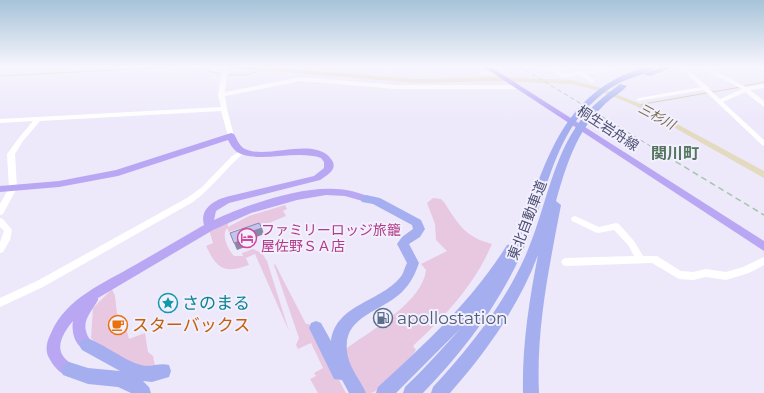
<svg xmlns="http://www.w3.org/2000/svg" width="764" height="393" viewBox="0 0 764 393" font-family="Montserrat,'Noto Sans JP',sans-serif">
	<rect width="100%" height="100%" fill="#ede9fb"/>
	<g fill="#e8c8e1">
		<path d="M433,198L441,199L444,202C458,224 465,237 492,244C474,286 445,316 413,346L416,350C408,362 385,389 371,393C364,393 355,393 349,393L358,386L346,362L347,348C370,331 423,302 426,270L421,264L447,251L436,240L435,224L427,203Z"/>
		<path d="M285,205L287,209L283,211L286,216L262,226L263,229L245,235L241,228L229,232L227,228C221,235 228,250 234,256H243L242,253L253,249L262,253L267,261L289,331L255,254L246,258L249,265C224,274 217,269 206,246L213,243L209,230L228,223V227L249,216Z"/>
		<path d="M275,264L306,324H309L346,393H318L310,379L316,376L314,373L323,368L311,343L298,349L296,345L299,338L274,265Z"/>
		<path d="M112,289L115,296L118,321L112,324L113,332L126,327L129,339L145,333L148,352L153,356L155,366L141,367L99,346L91,338L93,308Z"/>
	</g>
	<g fill="none" stroke-linecap="round" stroke-linejoin="round">
		<g stroke="#d4c9a6" stroke-width="1">
			<path d="M227,75H247L264,69"/>
			<path d="M0,76L190,66L220,74"/>
			<path d="M744,86L764,82"/>
			<path d="M638,105L741,87"/>
		</g>
		<path fill="#e3dabf" fill-rule="evenodd" d="M228,66H249L418,79L497,77L572,80L604,89L640,104L764,171V178L636,106L600,91L572,84L497,81L418,83L231,68Z"/>
		<g fill="#fff" fill-rule="evenodd">
			<path d="M225,66H230L227,75L225,92L301,77L397,85H519L522,87L519,89H397L301,81L225,96L227,109L234,136L231,138L228,136L221,111L40,121L23,141L15,154L17,188L3,214L0,215V204L9,188L7,154L18,139L33,121L0,123V119L221,107L218,95L221,75Z"/>
			<path d="M385,66H389L392,72L391,73H387Z"/>
			<path d="M551,66C559,70 571,65 581,66L558,71L562,74L606,68L604,66H609L614,69L611,71L586,74L594,80V82L592,83L580,75L561,78L550,70L540,71L537,69L540,67Z"/>
			<path d="M679,66H685L686,67L702,66L727,77L746,87L764,84V88L750,90L764,101V107L745,92L723,102L764,140V146L762,145L704,90L637,101V99L639,98L701,87ZM699,68L723,79L742,89L720,99L709,89V87L707,86L689,70Z"/>
			<path d="M482,71L499,72L502,74L499,76L480,74V72Z"/>
			<path d="M242,150L246,152L244,153C226,168 212,188 193,202L43,287L0,307V298L37,281L187,198L202,187L232,156Z"/>
			<path d="M575,216L599,227L616,223L619,224L634,241L643,256H657L681,271L693,272L706,269L726,272L743,267L764,257V265L749,273L726,280L706,277L693,280L679,279L652,263L566,266L563,265L561,262L563,259L566,258L634,256L628,245L614,230L598,233L595,232L572,221L571,219L572,217Z"/>
			<path d="M0,218L3,219L12,230L10,240L3,252L0,253V242L4,231L0,227Z"/>
		</g>
		<g fill="#b9a7f4" fill-rule="evenodd">
			<path d="M482,66H489L764,241V251Z"/>
			<path d="M231,133L234,134C237,139 239,146 245,149C267,160 314,136 331,159C339,169 327,175 320,180L229,203L216,211L214,220C246,205 301,186 336,189C348,189 359,193 370,197L371,199L366,202L345,196L326,195L297,200L251,213L213,230L98,298V300C93,310 81,320 87,334C88,338 92,341 94,345L92,350L87,351C75,347 71,332 73,321C66,329 55,345 63,356C67,362 73,363 76,370L74,375L69,377C59,373 53,366 48,356C45,348 47,341 51,333C66,298 104,283 135,265C158,252 181,238 204,225C199,208 216,199 230,196L314,176L324,168V162L321,158C297,149 256,164 237,152C233,149 230,144 228,140L118,176L59,187L0,192V186L59,181L116,170Z"/>
		</g>
		<g fill="#a5aff0" fill-rule="evenodd">
			<path d="M648,66H657C648,74 632,77 621,82C603,91 585,108 574,124C552,157 544,197 530,233C507,294 468,347 423,393H403L405,387C424,369 442,349 460,329L396,393H376L378,387C426,343 472,301 507,245L513,244C541,185 551,114 614,80C624,74 637,70 648,66Z"/>
			<path d="M665,66H675L650,76L643,74Z"/>
			<path d="M620,84L627,86C620,94 610,98 603,106C576,132 566,166 556,201L561,205C549,268 536,329 539,393H523C522,346 529,301 538,255C519,306 486,352 450,393H431L433,387C469,348 502,307 524,259C545,214 550,162 580,121C591,106 606,95 620,84Z"/>
			<path d="M366,195L380,198L421,220L425,229L420,237L409,244L419,263C415,274 411,283 402,292C379,314 339,316 348,357C351,370 361,381 366,393H349L342,380L334,379L309,328L311,323L316,321L321,323L331,341C336,303 383,302 402,275C404,271 405,267 407,263L397,244L402,237L413,229L412,225L373,204L362,202L360,199L362,196Z"/>
			<path d="M87,338C104,344 125,361 141,365C151,368 159,362 169,365L171,371L169,377L152,382L143,381L149,387L151,393H131L118,387L88,384L63,375L61,370L63,365L69,362L88,368L120,371L82,350L79,345L82,340Z"/>
		</g>
		<path stroke="#a7c4ac" stroke-width="1" stroke-dasharray="4.5 3" stroke-linecap="butt" d="M519,66L652,147"/>
		<path stroke="#a7c4ac" stroke-width="1.5" stroke-dasharray="6 4" stroke-linecap="butt" d="M650,146L764,215"/>
	</g>
	<path fill="#8888a7" d="M262,228L264,234L244,242L245,247L237,250L234,243L241,235Z"/>
	<path fill="#c3c3ee" stroke="#8888a7" d="M259,223L262,228L241,235L243,240L234,243L230,233Z"/>
	<linearGradient id="sky" x2="0" y2="1"><stop stop-color="#a6c3d8"/><stop offset="0.55" stop-color="#f7f5fd"/><stop offset="1" stop-color="#f7f5fd" stop-opacity="0"/></linearGradient>
	<rect width="764" height="121" fill="url(#sky)"/>
	<defs>
		<g id="hotel-ring" transform="scale(1)"><circle r="9.5" fill="#f2effe" stroke="#d1479c" stroke-width="1.5"/><path d="M-6-4.5h1.5V1H6V5H4.5V3h-9V5H-6ZM-4 0a1.8 1.8 0 1 1 3.6 0ZM.5 0V-2.5h3Q6-2.5 6 0Z" fill="#d1479c"/></g>
		<g id="sight-ring" transform="scale(1)"><circle r="9.5" fill="#f2effe" stroke="#0f9aa8" stroke-width="1.5"/><path d="M0-6L1.8-2.2L6-1.7L2.9 1.2L3.7 5.4L0 3.3L-3.7 5.4L-2.9 1.2L-6-1.7L-1.8-2.2Z" fill="#0f9aa8"/></g>
		<g id="fuel-ring" transform="scale(1)"><circle r="9.5" fill="#f2effe" stroke="#5c6f8a" stroke-width="1.5"/><path d="M-5.5-6h7V0h2V4h1.3V-2.5L3-4.5l.8-.8L6-3V5H2.5V1h-1V6h-7ZM-4.2-4.7v3.2H.2V-4.7Z" fill="#5c6f8a"/></g>
		<g id="cafe-ring" transform="scale(1)"><circle r="9.5" fill="#f2effe" stroke="#e8710a" stroke-width="1.5"/><path d="M-5.5-4.5H6V0H3Q3 3.5 0 3.5H-2.5Q-5.5 3.5-5.5 0ZM3-3.2v2h1.7v-2ZM-6 4.5H4V6H-6Z" fill="#e8710a"/></g>
	</defs>
	<g fill-rule="evenodd">
		<use href="#hotel-ring" x="247" y="238"/>
		<use href="#sight-ring" x="168" y="303"/>
		<use href="#fuel-ring" x="383" y="318"/>
		<use href="#cafe-ring" x="118" y="325"/>
	</g>
	<g text-anchor="middle" stroke-width="4" stroke-linejoin="round" paint-order="stroke">
		<g font-size="13" font-style="italic" fill="#776b43" stroke="#f2effe">
			<text transform="translate(657 116) rotate(28)" y="5">三杉川</text>
		</g>
		<g font-size="14" fill="#4e5073" stroke="#f2effe">
			<text transform="translate(608 128) rotate(33)" y="5">桐生岩舟線</text>
			<text transform="translate(527 220) rotate(-69)" y="5">東北自動車道</text>
		</g>
		<g font-size="14" fill="#b23c85" stroke="#f2effe" text-anchor="start">
			<text x="261" y="235">ファミリーロッジ旅籠<tspan x="261" dy="16">屋佐野ＳＡ店</tspan></text>
		</g>
		<g font-size="16" font-weight="bold" fill="#54755e" stroke="#f2effe">
			<text x="675" y="159">関川町</text>
		</g>
		<g font-size="17" fill="#0d838f" stroke="#f2effe" text-anchor="start">
			<text x="182" y="309">さのまる</text>
		</g>
		<g font-size="17" fill="#4e5e75" stroke="#f2effe" text-anchor="start">
			<text x="397" y="324">apollostation</text>
		</g>
		<g font-size="17" fill="#c56008" stroke="#f2effe" text-anchor="start">
			<text x="132" y="331">スターバックス</text>
		</g>
	</g>
</svg>
